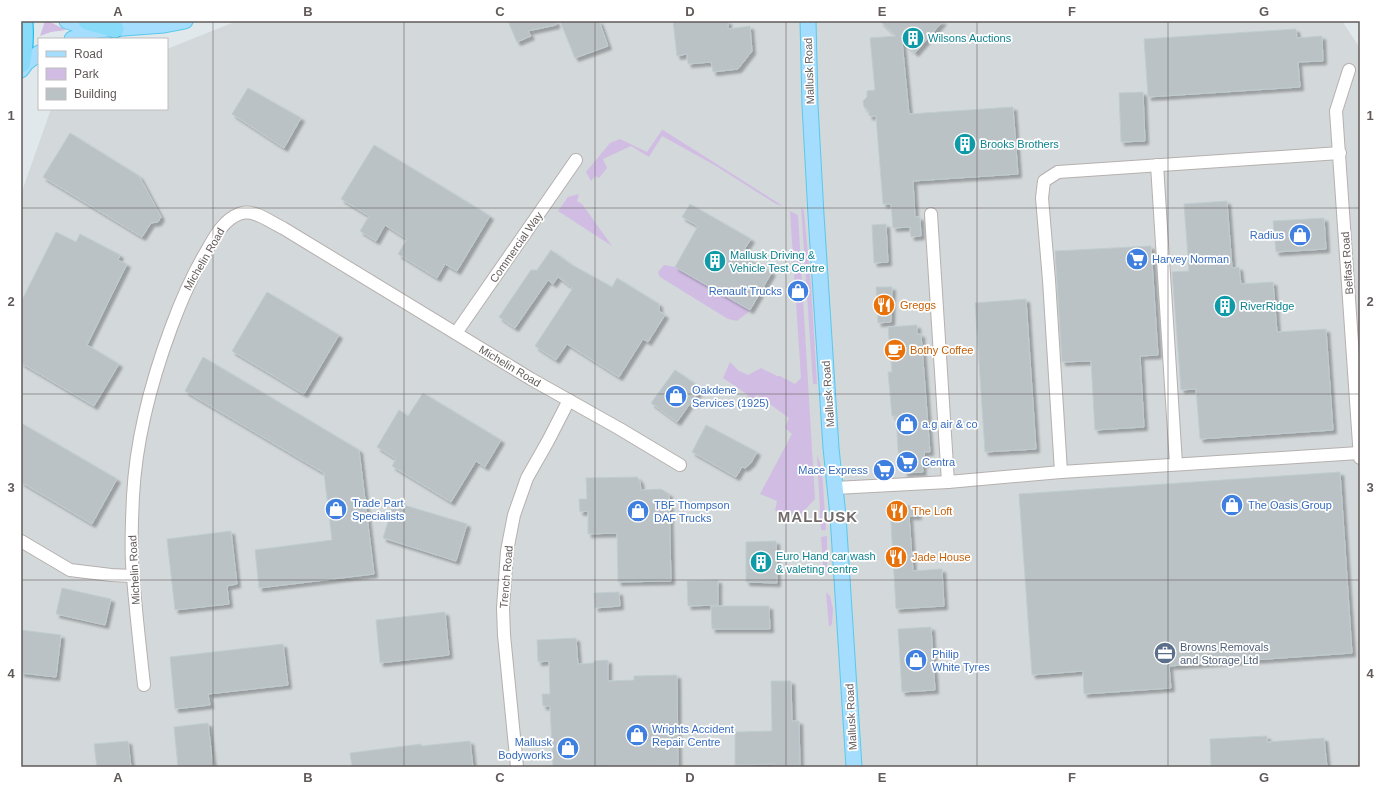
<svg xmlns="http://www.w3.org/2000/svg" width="1381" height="788" viewBox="0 0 1381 788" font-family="Arial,sans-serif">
	<defs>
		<filter id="shadow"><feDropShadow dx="3.5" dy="3.5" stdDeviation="1" flood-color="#0004"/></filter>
	</defs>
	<rect width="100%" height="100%" fill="#e0e8ec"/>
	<path fill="#d3d8da" d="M237,21H1342L1360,48V767H21V194L51,109H167V49Z"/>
	<g fill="#d1bde3">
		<path d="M45,21H48L66,30L51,32L40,36Z"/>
		<path d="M662,130H663L783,206L776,204L716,166L662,136L649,157L631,146L603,159L607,168L599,178L595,176L591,181L586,172L610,143L620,139L647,152Z"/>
		<path d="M579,194L577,201L582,204L612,246L558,211L568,197Z"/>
		<path d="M801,207L804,211L811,286L817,384H813Z"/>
		<path d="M790,211L798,215L815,499L800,515L775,511L777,501L760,494L792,434L785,428L789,418L757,395L748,403V395L723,378L730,362L739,371L748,375L761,368L777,376H780L795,384L801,378Z"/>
		<path d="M664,265L675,267L751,310L737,321L728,319L660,277L658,272Z"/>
		<path d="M817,454L822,470L826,530H821Z"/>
		<path d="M827,536V572L824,576L821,537Z"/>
		<path d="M826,592L830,596L833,609L832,624L829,627Z"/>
	</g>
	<g fill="#bbc2c5" stroke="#bfcdd0" filter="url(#shadow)">
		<path d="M508,21H556V25L528,31L531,36L517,42Z"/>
		<path d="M560,21H599L608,46L575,58Z"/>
		<path d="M673,21H728V29L750,26L752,51L738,69L713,72L711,62L688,64L687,54L677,56Z"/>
		<path d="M880,21H943L915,53L902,41L909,114L1013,107L1018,174L913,181L915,217H920L921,236L911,237L910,227L893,228L891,204H883L876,116H869V111L864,107L863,101L867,97V91L875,90L870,38L896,36Z"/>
		<path d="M1296,29L1297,38L1322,36L1323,61L1298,62L1300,87L1148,97L1144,39Z"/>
		<path d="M248,88L301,118L284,148L232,114Z"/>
		<path d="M1143,92L1145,141L1121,142L1119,93Z"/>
		<path d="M70,133L139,176L161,217L158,222L151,223L142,237L43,177Z"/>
		<path d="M374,145L490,216L457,271L445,264L437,278L398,254L407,239L385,225L376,241L360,231L369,216L341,199Z"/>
		<path d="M1227,201L1232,268L1239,267L1241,284L1273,282L1277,332L1326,329L1333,430L1200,439L1196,389L1181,390L1172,272L1189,271L1184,204Z"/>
		<path d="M690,204L751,239L741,254L772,272L750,310L675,267L698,226L682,217Z"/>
		<path d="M1324,218L1326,249L1276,252L1273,221Z"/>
		<path d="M886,224L888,262L874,263L872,225Z"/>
		<path d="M56,232L76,242L80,234L120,255L118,260L127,264L87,345L119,364L94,406L21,363V302Z"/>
		<path d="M1151,246L1158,355L1140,356L1144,427L1095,430L1091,361L1062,362L1055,251Z"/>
		<path d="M551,250L572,265L612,287L617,278L659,304V311L665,315L648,342L643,339L619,377L567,344L556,360L535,346L573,288L558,277L553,284L548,280L515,328L499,317L531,270H537Z"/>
		<path d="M876,287H892L891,322L878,323Z"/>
		<path d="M267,292L339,335L304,394L232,351Z"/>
		<path d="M1026,299L1036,449L985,452L975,303Z"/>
		<path d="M917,325V334H921L930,452H924L925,464H922L923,472L904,473V465L899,466L896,416H892L888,372H892L888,327Z"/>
		<path d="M203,357L359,450L374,574L259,588L255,550L332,540L324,473L185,391Z"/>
		<path d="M675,370L701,388L677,422L651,403Z"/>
		<path d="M423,393L501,440L485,467L476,461L451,502L392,466L396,459L377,447L399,410L408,416Z"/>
		<path d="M21,423L117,479L92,524L21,482Z"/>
		<path d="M706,425L757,452L751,463L745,468L742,467L736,477L692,452Z"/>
		<path d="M1340,472L1352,653L1169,666L1171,688L1084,694L1083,671L1032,675L1019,494Z"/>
		<path d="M637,477L640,481L641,490L661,489L669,494L671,581L618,582L617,533L588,534V511L580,512L579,499H587L586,478Z"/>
		<path d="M394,502L467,524L456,561L383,538Z"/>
		<path d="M902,502V506L917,505L918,516H909L913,571L942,569L944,606L896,609L890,507V503Z"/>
		<path d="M231,531L237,584L227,586L229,604L175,610L167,539Z"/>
		<path d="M776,541L777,583L746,582V542Z"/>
		<path d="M718,580V605L688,606L687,581Z"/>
		<path d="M62,588L111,599L105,625L56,614Z"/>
		<path d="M619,592L620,606L595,608L594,593Z"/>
		<path d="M711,606H769L770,629H712Z"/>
		<path d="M445,612L449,655L380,663L376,620Z"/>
		<path d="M931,627L935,690L902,692L898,629Z"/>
		<path d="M21,630L61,635L56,677L21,673Z"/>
		<path d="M576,638L578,664L594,663V661L608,660V681L634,680V676L677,675L678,765L553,767L550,706H543L542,694H550L549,661L538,662L537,640Z"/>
		<path d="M283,644L288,685L208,694L210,705L175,709L170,657Z"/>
		<path d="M771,681H791L792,721H799L800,767H774V764L735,765V732L772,731Z"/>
		<path d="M208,723L213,767H178L174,727Z"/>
		<path d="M1267,736V742L1324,738L1327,767H1211L1210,739Z"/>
		<path d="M128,741L131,767H97L94,744Z"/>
		<path d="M470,741L473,767H352L350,753L421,744V746Z"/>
	</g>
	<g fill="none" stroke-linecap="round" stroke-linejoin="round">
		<g stroke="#b6b0ae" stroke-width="14">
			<g id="minor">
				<path d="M1349,70L1336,111L1360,458"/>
				<path d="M1157,165L1176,464"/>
				<path d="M931,214L948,482"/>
				<path d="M456,333L576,160"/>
				<path d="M1061,472L1049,280L1042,198L1044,181L1058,172L1340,153"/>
				<path d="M835,488L948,482L1061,472L1359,453"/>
				<path d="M21,541L70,570L111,575L132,576"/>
				<path d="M144,685C140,649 136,613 133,577C130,551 132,523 133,496C136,439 151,382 171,328C181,301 191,277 206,252C214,238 223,220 239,214C253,208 270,222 283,228L531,379L620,429L680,465"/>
				<path d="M517,767L504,635L503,608L507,551L514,515L527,478L548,441L569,400"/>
			</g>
		</g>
		<g stroke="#58c9ed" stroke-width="17">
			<g id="major">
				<path d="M67,21L96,30"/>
				<path d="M808,21L810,105L816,215L831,448L838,516L854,767"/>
				<path d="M72,39L96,30L164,25L185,21"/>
				<path d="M21,70L26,63L39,53"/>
			</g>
		</g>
		<g stroke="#05b7e7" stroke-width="19">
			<g id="highway">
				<path d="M87,21L115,29"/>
				<path d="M21,64C25,49 25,36 24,21"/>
			</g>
		</g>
		<use href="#minor" stroke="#fff" stroke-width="12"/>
		<use href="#major" stroke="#a4ddfd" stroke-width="15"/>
		<use href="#highway" stroke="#89dbfa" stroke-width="17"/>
	</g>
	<path fill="none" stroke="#615a59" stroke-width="1" stroke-opacity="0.55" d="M213,21V767M404,21V767M595,21V767M786,21V767M977,21V767M1168,21V767M21,208H1360M21,394H1360M21,580H1360"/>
	<defs>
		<g id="building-disc" transform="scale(1.15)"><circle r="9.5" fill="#0f9aa8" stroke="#fff"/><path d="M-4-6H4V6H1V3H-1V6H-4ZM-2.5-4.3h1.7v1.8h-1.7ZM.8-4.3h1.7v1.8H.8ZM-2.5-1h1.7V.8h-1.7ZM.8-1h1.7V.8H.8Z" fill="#fff"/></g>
		<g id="shop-disc" transform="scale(1.15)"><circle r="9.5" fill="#3f7fe0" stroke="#fff"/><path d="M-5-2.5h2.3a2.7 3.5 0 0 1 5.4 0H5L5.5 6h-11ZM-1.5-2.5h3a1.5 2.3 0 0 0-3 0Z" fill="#fff"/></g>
		<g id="supermarket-disc" transform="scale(1.15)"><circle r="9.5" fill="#3f7fe0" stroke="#fff"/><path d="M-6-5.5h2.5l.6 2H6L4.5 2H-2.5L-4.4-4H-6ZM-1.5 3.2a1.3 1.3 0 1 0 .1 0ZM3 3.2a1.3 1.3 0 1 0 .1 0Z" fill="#fff"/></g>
		<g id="restaurant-disc" transform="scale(1.15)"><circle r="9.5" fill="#e8710a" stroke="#fff"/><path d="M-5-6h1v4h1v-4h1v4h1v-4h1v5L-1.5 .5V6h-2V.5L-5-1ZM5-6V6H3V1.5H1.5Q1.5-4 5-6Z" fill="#fff"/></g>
		<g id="cafe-disc" transform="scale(1.15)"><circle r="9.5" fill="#e8710a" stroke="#fff"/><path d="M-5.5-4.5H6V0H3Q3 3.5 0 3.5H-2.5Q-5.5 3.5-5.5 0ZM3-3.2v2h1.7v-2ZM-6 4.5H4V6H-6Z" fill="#fff"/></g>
		<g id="office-disc" transform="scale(1.15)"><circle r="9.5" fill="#5c6f8a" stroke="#fff"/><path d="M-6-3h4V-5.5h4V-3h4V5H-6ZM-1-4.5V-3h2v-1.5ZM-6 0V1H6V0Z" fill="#fff"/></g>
	</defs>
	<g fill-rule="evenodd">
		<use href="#building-disc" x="913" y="38"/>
		<use href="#building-disc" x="965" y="144"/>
		<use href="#shop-disc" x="1300" y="235"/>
		<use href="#supermarket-disc" x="1137" y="259"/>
		<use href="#building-disc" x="715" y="261"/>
		<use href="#shop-disc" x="798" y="291"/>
		<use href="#restaurant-disc" x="884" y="305"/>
		<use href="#building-disc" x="1225" y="306"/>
		<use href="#cafe-disc" x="895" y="350"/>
		<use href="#shop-disc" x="676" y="396"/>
		<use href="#shop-disc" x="907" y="424"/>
		<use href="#supermarket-disc" x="907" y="462"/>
		<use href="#supermarket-disc" x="884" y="470"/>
		<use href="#shop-disc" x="1232" y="505"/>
		<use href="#shop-disc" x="336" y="509"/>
		<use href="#shop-disc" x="638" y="511"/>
		<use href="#restaurant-disc" x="897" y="511"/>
		<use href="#restaurant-disc" x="896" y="557"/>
		<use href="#building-disc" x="761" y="562"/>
		<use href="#office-disc" x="1165" y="653"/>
		<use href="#shop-disc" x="916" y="660"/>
		<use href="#shop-disc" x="637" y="735"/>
		<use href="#shop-disc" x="568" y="748"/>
	</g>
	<g text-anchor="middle" stroke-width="3.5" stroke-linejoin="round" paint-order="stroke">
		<g font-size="11" fill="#0d838f" stroke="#fff" text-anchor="start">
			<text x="928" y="42">Wilsons Auctions</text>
			<text x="980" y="148">Brooks Brothers</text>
			<text x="730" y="259">Mallusk Driving &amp;<tspan x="730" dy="13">Vehicle Test Centre</tspan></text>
			<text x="1240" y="310">RiverRidge</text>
			<text x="776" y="560">Euro Hand car wash<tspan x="776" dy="13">&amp; valeting centre</tspan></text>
		</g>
		<g font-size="11" fill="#615a59" stroke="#fff">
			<text transform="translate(809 71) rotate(-92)" y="4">Mallusk Road</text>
			<text transform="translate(516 247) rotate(-55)" y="4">Commercial Way</text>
			<text transform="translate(204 259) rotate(-60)" y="4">Michelin Road</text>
			<text transform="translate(1347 263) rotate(-94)" y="4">Belfast Road</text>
			<text transform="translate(510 366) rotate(31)" y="4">Michelin Road</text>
			<text transform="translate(828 394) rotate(-94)" y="4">Mallusk Road</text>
			<text transform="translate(134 570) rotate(-93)" y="4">Michelin Road</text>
			<text transform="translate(506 577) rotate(-85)" y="4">Trench Road</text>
			<text transform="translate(851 717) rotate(-93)" y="4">Mallusk Road</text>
		</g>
		<g font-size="11" fill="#366cbe" stroke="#fff" text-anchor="start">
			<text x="1284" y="239" text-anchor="end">Radius</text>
			<text x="1152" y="263">Harvey Norman</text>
			<text x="782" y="295" text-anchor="end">Renault Trucks</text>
			<text x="692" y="394">Oakdene<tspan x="692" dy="13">Services (1925)</tspan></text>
			<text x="922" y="428">a.g air &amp; co</text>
			<text x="922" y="466">Centra</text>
			<text x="868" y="474" text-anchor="end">Mace Express</text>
			<text x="352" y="507">Trade Part<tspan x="352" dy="13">Specialists</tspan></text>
			<text x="654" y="509">TBF Thompson<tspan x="654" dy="13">DAF Trucks</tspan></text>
			<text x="1248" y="509">The Oasis Group</text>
			<text x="932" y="658">Philip<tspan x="932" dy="13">White Tyres</tspan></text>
			<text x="652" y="733">Wrights Accident<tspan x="652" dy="13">Repair Centre</tspan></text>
			<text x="552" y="746" text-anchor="end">Mallusk<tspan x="552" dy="13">Bodyworks</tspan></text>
		</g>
		<g font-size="11" fill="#c56008" stroke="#fff" text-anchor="start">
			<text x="900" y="309">Greggs</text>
			<text x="910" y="354">Bothy Coffee</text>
			<text x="912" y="515">The Loft</text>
			<text x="912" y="561">Jade House</text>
		</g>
		<g font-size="11" fill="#4e5e75" stroke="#fff" text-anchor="start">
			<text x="1180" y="651">Browns Removals<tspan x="1180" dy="13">and Storage Ltd</tspan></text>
		</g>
		<g font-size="15" font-weight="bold" letter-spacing="1" fill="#736a6a" stroke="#fff">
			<text x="818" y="522">MALLUSK</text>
		</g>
	</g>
	<rect width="1381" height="788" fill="none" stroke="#ffffff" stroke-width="44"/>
	<rect x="38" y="38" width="130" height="72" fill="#ffffff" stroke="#c0bdbd"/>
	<rect x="46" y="51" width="20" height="6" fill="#a4ddfd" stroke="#c0bdbd"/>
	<text x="74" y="58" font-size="12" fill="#615a59">Road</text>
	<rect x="46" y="68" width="20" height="12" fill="#d1bde3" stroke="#c0bdbd"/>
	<text x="74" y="78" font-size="12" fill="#615a59">Park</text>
	<rect x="46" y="88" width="20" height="12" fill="#bbc2c5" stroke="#c0bdbd"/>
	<text x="74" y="98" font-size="12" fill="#615a59">Building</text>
	<rect x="22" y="22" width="1337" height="744" fill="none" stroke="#615a59" stroke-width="1.5"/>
	<g font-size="13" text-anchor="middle" font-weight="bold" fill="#615a59">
		<text x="118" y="16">A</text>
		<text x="308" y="16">B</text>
		<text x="500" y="16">C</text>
		<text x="690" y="16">D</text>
		<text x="882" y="16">E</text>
		<text x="1072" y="16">F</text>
		<text x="1264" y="16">G</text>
		<text x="11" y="120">1</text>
		<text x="1370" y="120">1</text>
		<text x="11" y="306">2</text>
		<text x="1370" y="306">2</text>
		<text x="11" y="492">3</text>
		<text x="1370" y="492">3</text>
		<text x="11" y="678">4</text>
		<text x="1370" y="678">4</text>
		<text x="118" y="782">A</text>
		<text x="308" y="782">B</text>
		<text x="500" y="782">C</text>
		<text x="690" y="782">D</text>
		<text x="882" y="782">E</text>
		<text x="1072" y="782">F</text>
		<text x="1264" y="782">G</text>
	</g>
</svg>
